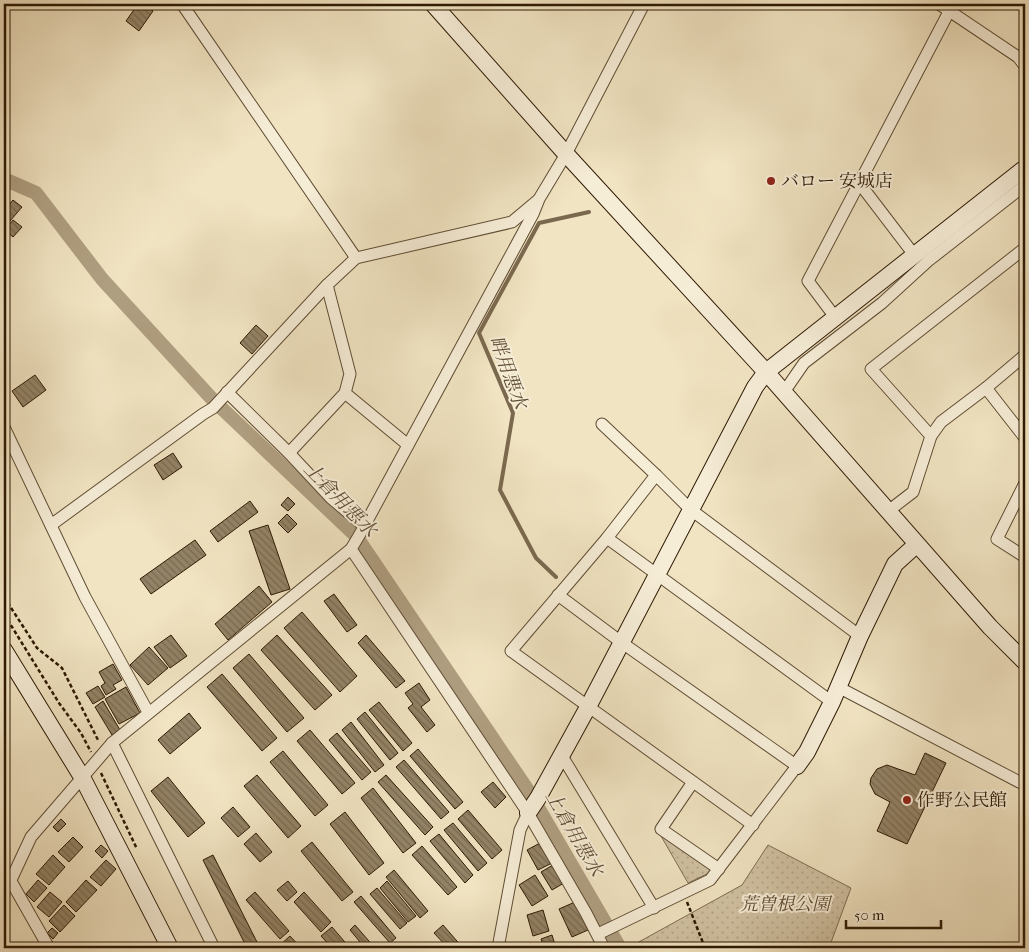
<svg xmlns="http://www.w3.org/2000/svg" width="1029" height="952" viewBox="0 0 1029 952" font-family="'IM FELL French Canon','Noto Serif JP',serif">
	<defs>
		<pattern id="grass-dots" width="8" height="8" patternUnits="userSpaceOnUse" patternTransform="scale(1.25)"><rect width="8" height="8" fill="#d0c1a2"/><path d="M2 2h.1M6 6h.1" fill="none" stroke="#b3a58a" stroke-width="1.8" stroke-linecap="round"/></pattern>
		<pattern id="building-back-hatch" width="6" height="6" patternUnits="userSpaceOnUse" patternTransform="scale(1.25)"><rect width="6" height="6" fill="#938366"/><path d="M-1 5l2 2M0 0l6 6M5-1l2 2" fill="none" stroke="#786a52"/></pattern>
	</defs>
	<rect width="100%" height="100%" fill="#f1e4c2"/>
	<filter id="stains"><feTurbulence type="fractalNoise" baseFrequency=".004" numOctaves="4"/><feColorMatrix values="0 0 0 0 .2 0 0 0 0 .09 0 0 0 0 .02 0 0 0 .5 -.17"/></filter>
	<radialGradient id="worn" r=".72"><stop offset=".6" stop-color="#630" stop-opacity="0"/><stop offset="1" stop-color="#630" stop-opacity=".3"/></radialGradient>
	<g fill="url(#grass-dots)" stroke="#7f6d52">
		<path d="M661,836L713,868L709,873L688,883Z"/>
		<path d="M768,845L851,888L829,948H641L637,943L742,885Z"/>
	</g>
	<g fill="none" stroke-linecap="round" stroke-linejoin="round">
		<path stroke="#7b694f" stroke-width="4" d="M556,577L536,558L500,490L513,413L479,333L539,223L589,212"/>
		<path stroke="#af9f81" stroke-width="14" d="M4,179L36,193L102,279L213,400L356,536L529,792L620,948"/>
	</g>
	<g fill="url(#building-back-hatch)" stroke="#2e1903">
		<path d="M138,4H143L153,11L139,31L126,21Z"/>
		<path d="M13,200L22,207L4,228V211Z"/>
		<path d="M13,220L22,227L13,237L5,230Z"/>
		<path d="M256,325L268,336L252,354L240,343Z"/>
		<path d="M35,375L46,390L23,407L12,391Z"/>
		<path d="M173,453L182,467L163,480L154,465Z"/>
		<path d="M288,497L295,504L288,511L281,505Z"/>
		<path d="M250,501L258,512L218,542L210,531Z"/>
		<path d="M287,514L297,524L288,533L278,523Z"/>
		<path d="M268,525L290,589L271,595L249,531Z"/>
		<path d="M195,540L206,555L151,594L140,579Z"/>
		<path d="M259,586L272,602L228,640L215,624Z"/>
		<path d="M334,594L357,625L347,632L324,601Z"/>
		<path d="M302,612L357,676L340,692L284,628Z"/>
		<path d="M171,635L187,656L170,668L154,647Z"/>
		<path d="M277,635L332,695L315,710L261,650Z"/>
		<path d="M366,635L405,681L396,688L358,643Z"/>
		<path d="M149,647L168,668L148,685L130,665Z"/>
		<path d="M249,654L304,718L287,732L233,668Z"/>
		<path d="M113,664L122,680L113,685L116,689L106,695L101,686L105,683L99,672Z"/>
		<path d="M222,674L277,738L262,751L207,687Z"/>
		<path d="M419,683L430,700L421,707L435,725L427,732L408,708L413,704L405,693Z"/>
		<path d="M98,686L105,697L93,704L86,693Z"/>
		<path d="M126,687L140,713L119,724L105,699Z"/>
		<path d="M103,701L120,730L112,735L95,707Z"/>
		<path d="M379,702L412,743L403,751L369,710Z"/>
		<path d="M365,712L398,753L390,760L357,719Z"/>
		<path d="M189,713L201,728L170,754L158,740Z"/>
		<path d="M351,722L384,765L375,772L342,730Z"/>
		<path d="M310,730L355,783L342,794L297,741Z"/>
		<path d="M337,733L371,772L362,780L329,740Z"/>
		<path d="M418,749L463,802L455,809L410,756Z"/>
		<path d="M283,751L328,805L315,816L270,762Z"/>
		<path d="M925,753L946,763L907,844L877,831L890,802L875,794L870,784L871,778L877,769L887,765L915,775Z"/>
		<path d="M404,760L449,812L441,819L396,767Z"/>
		<path d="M257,775L301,826L288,838L244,786Z"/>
		<path d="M386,775L433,827L425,835L378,782Z"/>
		<path d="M168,777L205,823L188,837L151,791Z"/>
		<path d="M493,782L506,797L495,808L481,792Z"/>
		<path d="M373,788L416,843L403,853L361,798Z"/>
		<path d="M233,807L250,827L238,837L221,818Z"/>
		<path d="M468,810L502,850L492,859L458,819Z"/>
		<path d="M345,812L384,863L369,875L330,824Z"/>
		<path d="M61,819L66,824L58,832L53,827Z"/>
		<path d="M453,823L487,863L478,871L444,830Z"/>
		<path d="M256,833L272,852L260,862L244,844Z"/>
		<path d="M439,834L473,875L465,883L430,841Z"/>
		<path d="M73,837L83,847L69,862L58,852Z"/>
		<path d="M312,842L353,892L342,901L301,851Z"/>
		<path d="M540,843L552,863L538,870L527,850Z"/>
		<path d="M101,845L108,851L102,858L95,851Z"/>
		<path d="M422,846L457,887L448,895L412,855Z"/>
		<path d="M53,855L65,867L49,885L36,874Z"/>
		<path d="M213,855L260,948H247L203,860Z"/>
		<path d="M106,860L116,869L101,886L90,877Z"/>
		<path d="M553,865L564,883L552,890L541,872Z"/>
		<path d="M394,870L428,911L420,918L386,877Z"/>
		<path d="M535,875L548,896L532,906L519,885Z"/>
		<path d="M38,880L47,888L34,902L26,894Z"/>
		<path d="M86,880L97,890L76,912L66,902Z"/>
		<path d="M288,881L297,892L287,901L277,890Z"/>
		<path d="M387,881L416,916L408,922L380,888Z"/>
		<path d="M377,888L407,923L400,929L370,894Z"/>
		<path d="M50,892L62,902L49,917L37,907Z"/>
		<path d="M255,892L289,931L280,939L246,900Z"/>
		<path d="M304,892L331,922L321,932L294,902Z"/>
		<path d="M361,896L396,938L390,943L354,902Z"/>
		<path d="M575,902L588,930L572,937L559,909Z"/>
		<path d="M64,905L75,916L60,932L49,921Z"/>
		<path d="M543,910L549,931L533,936L527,915Z"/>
		<path d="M355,925L375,948H365L350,930Z"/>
		<path d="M443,925L463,948H448L434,933Z"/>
		<path d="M332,927L350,948H332L321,936Z"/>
		<path d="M52,928L58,933L53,939L47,933Z"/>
		<path d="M552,935L556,948H544L541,939Z"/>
		<path d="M290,936L301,948H283L280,945Z"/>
	</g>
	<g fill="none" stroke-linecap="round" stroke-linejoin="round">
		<g stroke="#5f4c33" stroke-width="13">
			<g id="street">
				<path d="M182,4L356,258"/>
				<path d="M939,4L1018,57L1025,66"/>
				<path d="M860,184L915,256"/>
				<path d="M327,285L350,374L345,393L408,445"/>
				<path d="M835,317L808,281L953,4"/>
				<path d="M986,388L1025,438"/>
				<path d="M227,392L289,453L331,498L364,526"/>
				<path d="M784,392L804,363L882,303L928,261L1025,185"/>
				<path d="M602,424L656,475"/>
				<path d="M4,427L85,597L148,712"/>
				<path d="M931,436L871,369L1025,248"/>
				<path d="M289,453L345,393"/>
				<path d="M1025,483L997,539L1025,557"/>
				<path d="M887,512L913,492L931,436L941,422L986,388L1025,355"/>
				<path d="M51,525L203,414L213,408L327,285L356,258L512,222L537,201"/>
				<path d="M607,538L832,702"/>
				<path d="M351,549L528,813L586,913L604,948"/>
				<path d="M558,595L621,642L797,766L710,880L598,934"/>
				<path d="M838,687L1025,785"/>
				<path d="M112,743L214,948"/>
				<path d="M562,756L654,908"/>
				<path d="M693,782L661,829L719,869"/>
				<path d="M753,825L511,651L607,538L656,475L690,509L860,636"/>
				<path d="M4,869L49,948"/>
				<path d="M4,884L11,880L31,837L112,743L351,549L360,534L533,214L539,199L566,154L644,4"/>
				<path d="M498,948L520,830L528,813"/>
			</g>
		</g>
		<g stroke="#2e1903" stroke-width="18">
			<g id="secondary">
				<path d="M433,4L566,154L766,372L990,627L1025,662"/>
				<path d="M4,650L82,777L170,948"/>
				<path d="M797,766L807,752L832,702L860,636L895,564L916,545"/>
				<path d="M528,813L538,798L588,707L755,387L766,372L1025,168"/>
			</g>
		</g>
		<g stroke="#2e1903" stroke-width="2.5" stroke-dasharray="4 2.5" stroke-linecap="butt">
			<path d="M4,597L37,648L62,668L99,742"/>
			<path d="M4,614L59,703L81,733L91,752"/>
			<path d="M101,773L137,849"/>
			<path d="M687,902L705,948"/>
			<path d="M578,948L591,944"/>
		</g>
		<use href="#street" stroke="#f6edd7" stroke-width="11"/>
		<use href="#secondary" stroke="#f6edd7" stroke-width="16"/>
	</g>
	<g fill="#8f2418" stroke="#f6edd7" stroke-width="2">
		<circle cx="771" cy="181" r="5"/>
		<circle cx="907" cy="800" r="5"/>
	</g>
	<g text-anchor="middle" stroke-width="4" stroke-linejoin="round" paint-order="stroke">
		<g font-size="18" fill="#2e1903" stroke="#f6edd7" text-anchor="start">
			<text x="781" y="187">バロー 安城店</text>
			<text x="917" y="806">作野公民館</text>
		</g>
		<g font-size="18" font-style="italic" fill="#5f4b33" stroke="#f6edd7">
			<text x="785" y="910">荒曽根公園</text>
		</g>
		<g font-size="19" font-style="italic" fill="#624f35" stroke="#f6edd7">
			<text transform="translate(509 372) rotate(70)" y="7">畔用悪水</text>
			<text transform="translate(341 499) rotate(46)" y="7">上倉用悪水</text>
			<text transform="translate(575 833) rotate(60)" y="7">上倉用悪水</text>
		</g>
	</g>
	<rect width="1029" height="952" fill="none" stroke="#f1e4c2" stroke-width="20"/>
	<rect x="5" y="5" width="1019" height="942" fill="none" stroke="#2e1903" stroke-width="2.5"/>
	<rect x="10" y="10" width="1009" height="932" fill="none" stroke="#2e1903"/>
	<path d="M846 920v8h95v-8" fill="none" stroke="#2e1903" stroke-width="2.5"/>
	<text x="854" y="920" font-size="15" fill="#2e1903" stroke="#f6edd7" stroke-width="4" paint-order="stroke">50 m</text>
	<rect width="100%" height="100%" filter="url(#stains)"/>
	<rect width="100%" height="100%" fill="url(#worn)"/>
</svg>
